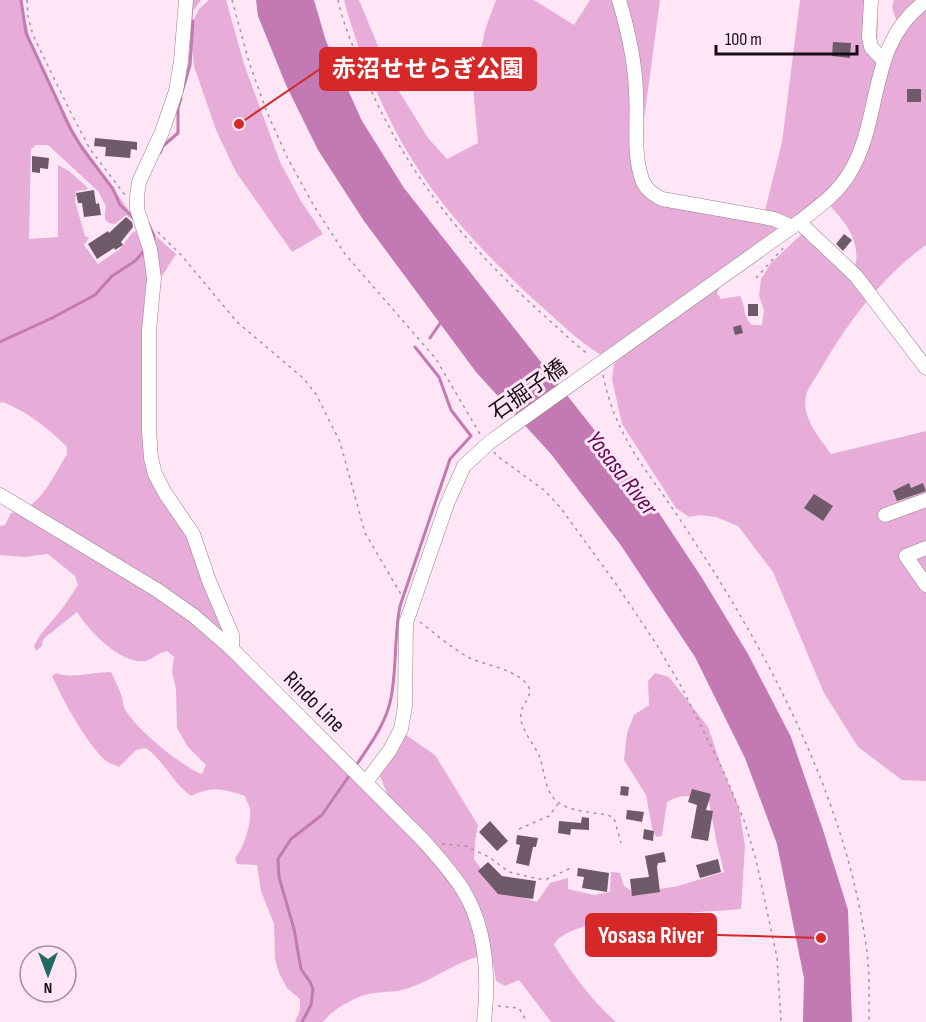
<svg xmlns="http://www.w3.org/2000/svg" width="926" height="1022" viewBox="0 0 926 1022" font-family="'Sofia Sans Condensed','Noto Sans JP',sans-serif">
	<rect width="100%" height="100%" fill="#fee6f7"/>
	<g fill="#e7add8" fill-rule="evenodd">
		<path d="M0,0H21L31,45L54,97L81,143L134,218V221L126,215L115,224C103,224 104,216 106,206L98,191L48,145H36L31,149L29,239L58,237V165L69,171L88,188L86,190L76,191L75,201L85,236L89,238L84,245L98,264L120,249L132,233L139,229L149,250L147,334L157,472L196,536L236,656L388,796L380,776L406,735L435,755L478,825L475,841L474,859L489,880L506,892L537,902L550,883L568,878V889L594,895L610,892L611,872L620,873L624,886L635,893L678,886L724,872L717,844L709,802C694,795 682,793 667,802L662,836L656,837L652,828L646,795L624,760L627,733L634,715L649,705L648,681L655,673L669,677L708,727L722,768L739,808L745,846L741,909C707,913 567,914 554,945C571,972 592,1001 616,1022H551L519,980L505,986L496,981L493,964L487,955C459,958 431,983 402,990C390,993 377,991 365,995C350,1000 332,1010 323,1022H295L300,1010V999L287,988L279,973L275,959L274,924L261,891L257,865L237,864L235,858C243,850 252,822 250,810C250,806 246,800 245,796C223,789 212,786 191,796C171,781 165,762 146,748L136,750L119,767C115,765 110,764 106,761C86,743 63,700 52,676L56,673C71,679 93,672 111,672C115,681 120,689 122,698C123,701 123,705 124,707C133,727 182,767 202,774L206,765L188,747L177,728L176,689L172,672L174,657L167,651C157,653 153,659 146,661C121,665 89,631 77,612L47,636L43,640L42,646L36,651L34,646L40,635L62,609L78,585L75,576L48,554L24,557L0,555V526L5,525L11,513C40,510 53,476 67,454V447C48,428 29,413 3,402L0,403Z"/>
		<path d="M191,0H201L193,11V21L199,9L209,0H226L244,64L280,162L301,201L323,234L292,252L236,172L216,130L194,66L190,26Z"/>
		<path d="M344,0H359L392,80L428,138L447,159L478,143L473,87L485,30L496,0H534L574,25L590,0H660L644,120V165L651,198L763,218L782,142L800,0H874L878,20L876,66L900,32L892,7L894,0H926V245C881,277 846,325 819,372C815,379 807,389 806,396C801,418 820,438 831,454L926,431V781L902,780L858,747L824,693L773,572L738,526L716,517L700,515L689,517L676,508L622,424L612,379L614,364L656,328L682,310L673,303L601,355C575,339 554,317 531,297C494,262 456,224 427,182C391,132 360,60 344,0ZM824,199C841,218 862,238 855,267L805,231L771,263L761,279L759,296L764,310L762,325H752C741,314 747,308 740,296L721,299L717,293L728,269Z"/>
		<path d="M151,232L176,254L159,281Z"/>
	</g>
	<path fill="#c379b2" d="M256,0H314L326,41L362,121L404,188L655,507L702,578L748,654L791,737L823,830L848,910L852,1022H803L804,978L777,844L745,758L695,657L620,544L551,454L476,372L364,221L318,150L286,85L258,16Z"/>
	<g fill="none" stroke-linecap="round" stroke-linejoin="round">
		<g stroke="#c379b2" stroke-width="3">
			<path d="M21,0L26,33L71,130L82,148L113,189L120,205L135,219"/>
			<path d="M182,92L190,65L193,21"/>
			<path d="M160,153L163,146L178,133V108L181,98"/>
			<path d="M148,223L154,236L153,240"/>
			<path d="M430,338L441,322"/>
			<path d="M0,342L52,318L95,295L112,276L135,261L146,249"/>
			<path d="M355,767C369,746 386,724 391,698C397,667 394,636 400,606L450,459L471,436L451,410L439,377L415,347"/>
			<path d="M302,1022L311,1005L313,989L310,982L301,969L294,929L279,877L278,859L291,839L322,815L351,773"/>
		</g>
	</g>
	<g fill="#6e5a68">
		<path d="M833,42L851,43L850,58L832,56Z"/>
		<rect x="907" y="89" width="14" height="13"/>
		<path d="M95,138L137,142V150L131,149L130,158L105,156L106,147L94,146Z"/>
		<path d="M32,156L49,158L48,169L40,168V173L32,172Z"/>
		<path d="M94,190L96,204L99,203L101,215L84,217L82,203H78L76,193Z"/>
		<path d="M126,217L132,222L133,227L121,242L123,245L115,250L114,248L97,259L88,244L108,231L109,233Z"/>
		<path d="M844,234L852,240L843,251L836,244Z"/>
		<rect x="748" y="304" width="10" height="12"/>
		<path d="M741,325L743,333L735,335L733,327Z"/>
		<path d="M909,483L911,488L923,483L926,491L897,501L893,491Z"/>
		<path d="M814,494L833,506L823,521L804,508Z"/>
		<path d="M621,786L629,787L628,796L620,795Z"/>
		<path d="M692,789L711,794L706,810L713,811L708,841L691,838L697,805L688,802Z"/>
		<path d="M627,810L644,812L642,822L626,819Z"/>
		<path d="M582,817L589,818V830L571,829L570,835L558,833L559,821L581,823Z"/>
		<path d="M490,821L508,841L497,851L479,832Z"/>
		<path d="M644,829L654,831L653,841L643,839Z"/>
		<path d="M517,835L538,838L536,847H533L529,866L516,863L520,845L516,844Z"/>
		<path d="M664,852L666,862L658,863L657,867L660,892L632,896L630,879L649,877L645,856Z"/>
		<path d="M718,859L721,872L700,878L696,865Z"/>
		<path d="M488,862L502,876L536,881L533,899L498,894L478,871Z"/>
		<path d="M578,868L609,873L607,892L582,888L584,877L577,876Z"/>
	</g>
	<g fill="none" stroke-linecap="round" stroke-linejoin="round">
		<g stroke="#968190" stroke-width="15">
			<g id="minor">
				<path d="M186,0L181,61L176,91L162,132L139,182L137,196V209L150,249L154,278L149,330V431L151,458L155,474L165,493L193,534L209,581L232,635V649"/>
				<path d="M619,0C628,30 635,61 636,92C638,119 633,150 641,176C644,188 652,194 662,199L774,219L792,227"/>
				<path d="M871,0L869,37L871,47L883,60"/>
				<path d="M799,222L856,276L926,368"/>
				<path d="M0,495L157,590L194,616L232,649L422,839C437,856 451,871 463,890C487,929 489,978 484,1022"/>
				<path d="M885,515L926,500"/>
				<path d="M926,548L906,556L926,585"/>
				<path d="M366,782L390,750L401,729L405,706L406,623L447,504L464,466L490,442L799,222C817,208 837,194 849,174C884,117 866,44 926,1"/>
			</g>
		</g>
		<g stroke="#a593a0" stroke-width="1.5" stroke-dasharray="3 4.5" stroke-linecap="butt">
			<path d="M27,0L28,17L33,35L71,113L90,149L125,195"/>
			<path d="M232,0L249,62L266,110L287,157L314,206L345,254L436,359L480,434"/>
			<path d="M338,0C343,23 353,47 362,69C402,168 459,238 538,310C555,325 571,341 589,355"/>
			<path d="M158,232L182,256L237,322L303,378L316,394L340,442L365,533L402,596"/>
			<path d="M756,278L784,247"/>
			<path d="M603,375C616,438 645,467 679,518C689,533 699,549 709,564C781,678 847,810 866,945C870,970 869,996 869,1022"/>
			<path d="M494,452L500,458L544,490L560,507L616,584L655,642L681,686L722,768L745,823L756,860L777,957L781,1022"/>
			<path d="M420,622C436,634 453,650 472,659C489,666 513,669 526,683C536,694 523,702 521,712C518,728 535,744 540,758C545,773 545,794 559,803C570,811 595,813 608,815L614,818L621,843"/>
			<path d="M519,829L549,816L558,804"/>
			<path d="M442,844L466,846L489,857L509,872L539,879H547L571,868"/>
			<path d="M498,1006L519,1008L527,1022"/>
		</g>
		<use href="#minor" stroke="#fff" stroke-width="14"/>
	</g>
	<g text-anchor="middle" stroke-width="6" stroke-linejoin="round" paint-order="stroke">
		<g font-size="22" fill="#160e14" stroke="#fee6f7">
			<text transform="translate(528 389) rotate(-35)" y="8">石掘子橋</text>
			<text transform="translate(315 701) rotate(45)" y="8">Rindo Line</text>
		</g>
		<g font-size="24" font-style="italic" fill="#630556" stroke="#fee6f7">
			<text transform="translate(622 473) rotate(52)" y="8">Yosasa River</text>
		</g>
	</g>
	<path fill="none" stroke="#d62828" stroke-width="2" d="M239 124L320 69M821 938L716 935"/>
	<g fill="#d62828" stroke="#fee6f7" stroke-width="2">
		<circle cx="239" cy="124" r="6"/>
		<circle cx="821" cy="938" r="6"/>
	</g>
	<g fill="#d62828" stroke="#d62828" stroke-width="2">
		<rect x="320" y="48" width="216" height="42" rx="6"/>
		<rect x="586" y="914" width="130" height="42" rx="6"/>
	</g>
	<g font-size="24" text-anchor="middle" font-weight="bold" fill="#fff">
		<text x="428" y="77">赤沼せせらぎ公園</text>
		<text x="651" y="943">Yosasa River</text>
	</g>
	<g transform="translate(48 974) rotate(180)"><circle r="28" fill="#fee6f7" stroke="#a1909c" stroke-width="1.5"/>
	<path d="M0-4.5L10 22L0 15L-10 22Z" fill="#216a63"/>
	<text y="-9" font-size="16" font-weight="bold" text-anchor="middle" fill="#160e14">N</text>
	</g>
	<path d="M716 45v9h141v-9" fill="none" stroke="#160e14" stroke-width="3"/>
	<text x="725" y="45" font-size="18" fill="#160e14" stroke="#fee6f7" stroke-width="4.5" paint-order="stroke">100 m</text>
</svg>
